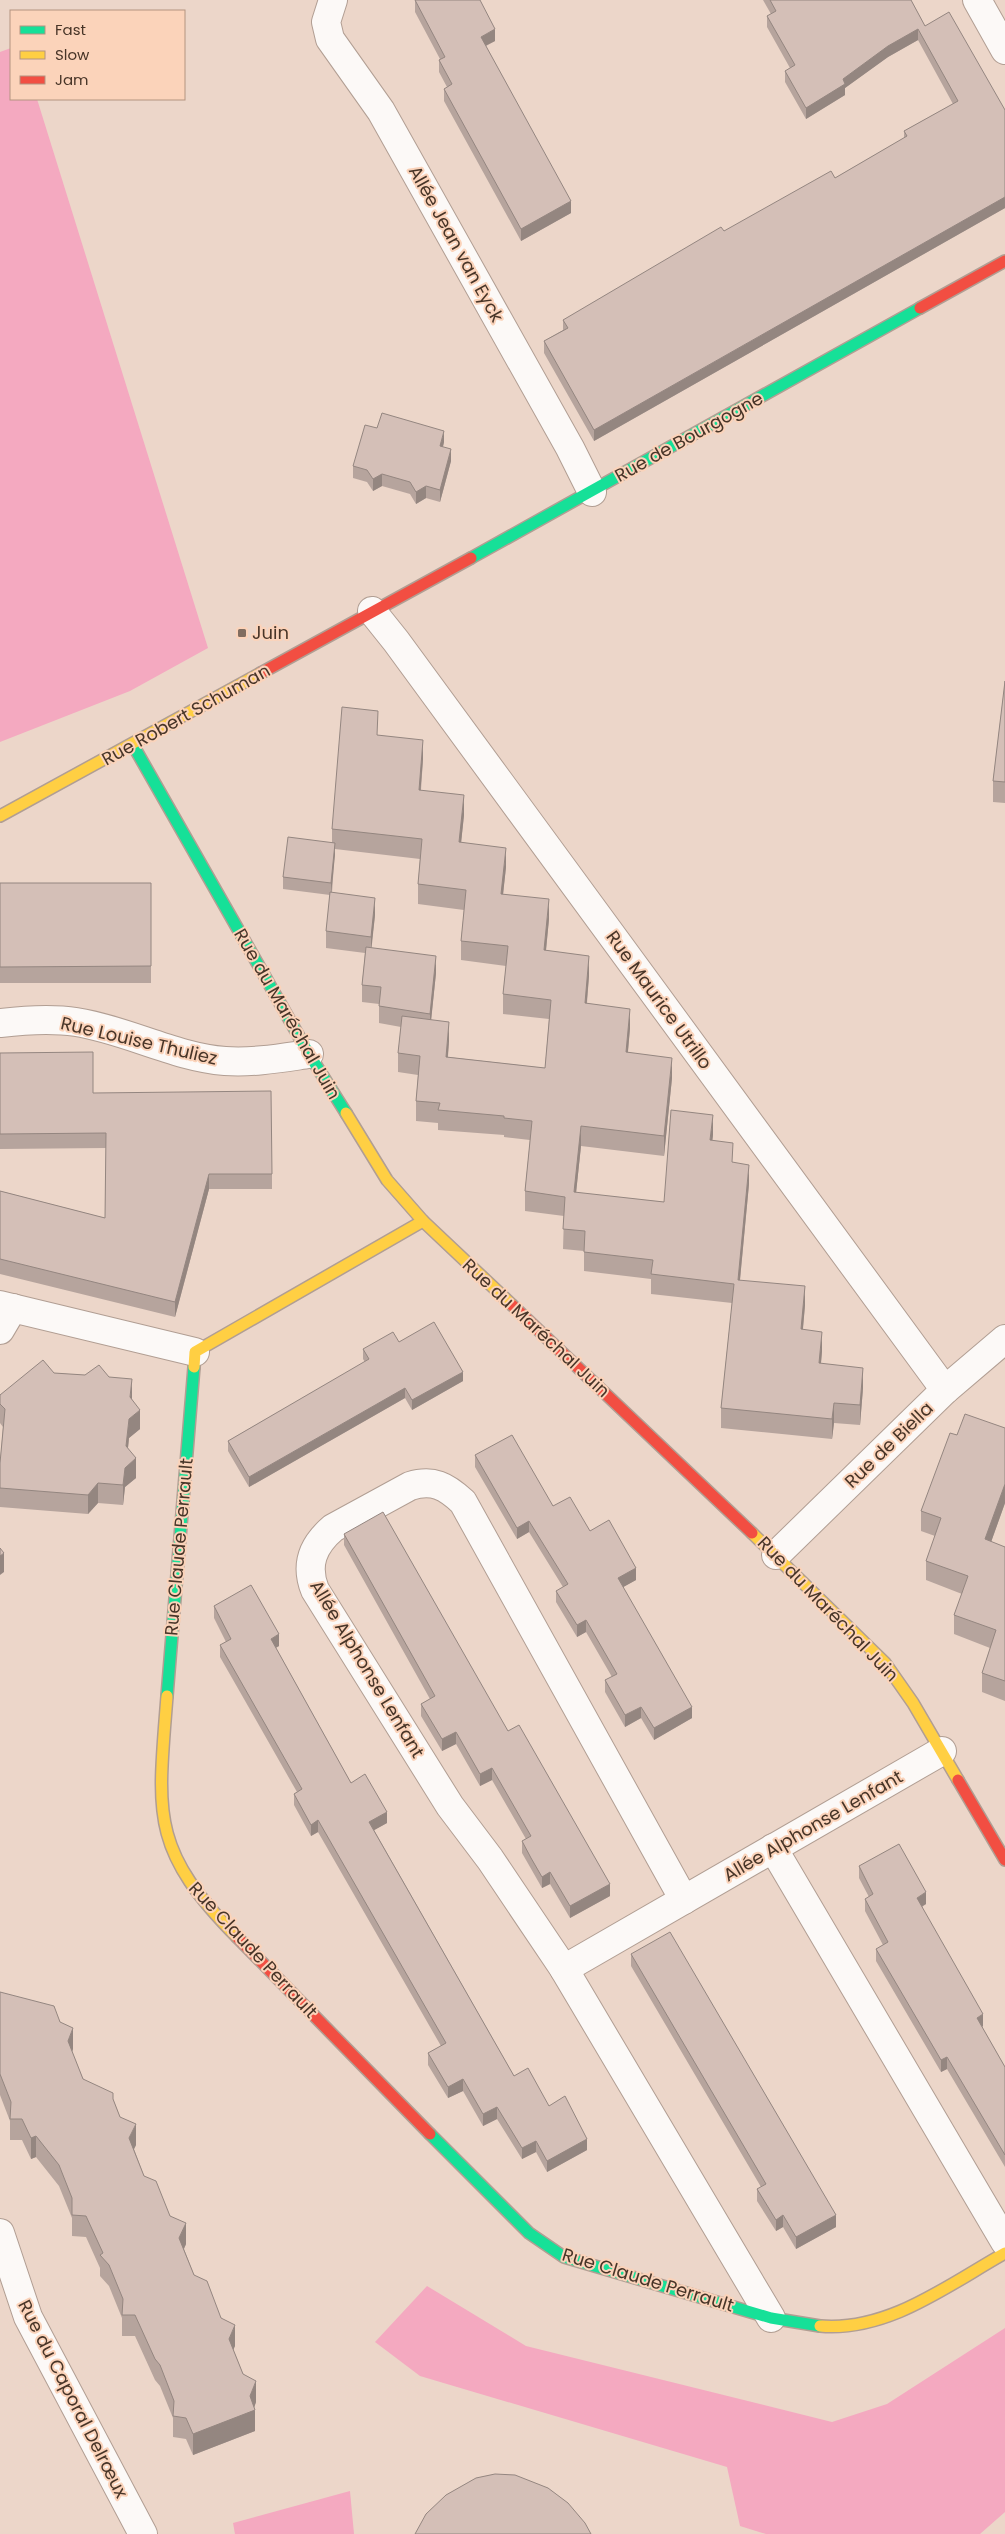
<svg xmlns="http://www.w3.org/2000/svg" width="1005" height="2534" viewBox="0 0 1005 2534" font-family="Poppins,sans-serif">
	<rect width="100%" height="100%" fill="#ecd6c9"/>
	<g fill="#f4a9c0">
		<path d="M11,48V99H37L208,648L130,691L0,742V52Z"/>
		<path d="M427,2286L526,2346L832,2422L887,2404L1005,2328V2512L980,2534H766L740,2526L727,2467L420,2376L375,2342Z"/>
		<path d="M350,2491L354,2534H235L233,2523Z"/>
	</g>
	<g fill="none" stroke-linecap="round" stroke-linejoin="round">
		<g stroke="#b19e93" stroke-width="30">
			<g id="street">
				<path d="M333,0L326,22L330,39L381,111L570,448L592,492"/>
				<path d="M977,0L1005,50"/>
				<path d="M372,611L396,641L945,1390"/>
				<path d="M0,1023C25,1020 51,1018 76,1022C127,1030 174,1057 225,1061C253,1063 281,1058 309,1054"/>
				<path d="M0,1305L195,1352"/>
				<path d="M0,1330L13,1308"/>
				<path d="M776,1555L945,1390L1005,1339"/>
				<path d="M773,1848L1005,2242"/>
				<path d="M684,1900L463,1502C446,1486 433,1479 410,1486L333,1528C313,1545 305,1565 315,1590L450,1806L490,1859L564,1969L771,2318"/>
				<path d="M564,1969L942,1751"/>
				<path d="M0,2233L28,2317L143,2534"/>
			</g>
		</g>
		<g stroke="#b19e93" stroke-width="14">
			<g id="fast">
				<path d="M471,558L920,308"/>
				<path d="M133,745L309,1054L346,1113"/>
				<path d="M167,1696L194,1367"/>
				<path d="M430,2134L529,2233L564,2257L771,2318L820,2326"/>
			</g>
		</g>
		<g stroke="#b19e93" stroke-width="14">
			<g id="slow">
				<path d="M0,816L261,673"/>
				<path d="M346,1113L387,1180L423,1221L512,1305"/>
				<path d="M194,1367L195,1352L423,1221"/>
				<path d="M752,1533L885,1663L913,1703L958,1780"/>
				<path d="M167,1696C158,1813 149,1848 237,1937"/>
				<path d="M820,2326C888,2332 948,2285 1005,2253"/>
			</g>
		</g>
		<g stroke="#b19e93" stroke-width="14">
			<g id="jam">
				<path d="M920,308L1005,261"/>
				<path d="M261,673L471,558"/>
				<path d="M512,1305L752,1533"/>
				<path d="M958,1780L1005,1860"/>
				<path d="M237,1937L430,2134"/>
			</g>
		</g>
		<use href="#street" stroke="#fcf9f7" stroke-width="28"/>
		<use href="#fast" stroke="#16e098" stroke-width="11"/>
		<use href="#slow" stroke="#ffcf43" stroke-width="11"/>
		<use href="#jam" stroke="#f24e42" stroke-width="11"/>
	</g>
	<g fill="#b6a49d" fill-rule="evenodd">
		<path d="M415,0L495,41L486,46L571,213L521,241L444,101V89L447,87L439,72V60L440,59L415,12Z"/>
		<path d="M763,0H911L925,26L1005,110V208L594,441L544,353V341L563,330V320L724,231L835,178L904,138V131L953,104L918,40L888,57L845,88V95L806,119L785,82V71L790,68L767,27V16L771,14Z"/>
		<path d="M377,428L444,442L443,447L451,461L440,502L426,498L416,504L410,494L382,486L373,491L367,482L353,478V466Z"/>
		<path d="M1005,681V803L993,802V781Z"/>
		<path d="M378,735L423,759L421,790L464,815L461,843L506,867L503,894L549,919L546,950L589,976L587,1003L630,1028L628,1052L672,1078L664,1156L581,1146L576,1193L664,1202L713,1135L712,1141L733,1163L749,1184L740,1280L805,1305L803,1329L822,1351L821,1364L863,1388L860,1425L834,1423L832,1439L721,1428V1408L732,1303L651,1294V1279L584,1271V1251L563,1249L564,1216L525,1211V1191L530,1140L504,1137V1135L438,1130V1123L416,1121V1101L418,1075L398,1072V1053L401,1027L379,1023V1004L362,1002V985L365,953L326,948V931L330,895L283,889V877L332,843V829ZM335,849L420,859L418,884V904L464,910L461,941V960L506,966L503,994V1014L549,1019L545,1068L448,1057L449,1041L431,1020L436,973L371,948L375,915L332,893Z"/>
		<rect x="0" y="883" width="151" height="100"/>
		<path d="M0,1053L93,1093L272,1174V1189H209L175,1317L0,1274V1191L105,1218L106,1148L0,1149Z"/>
		<path d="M399,1342L463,1381L412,1410L405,1398L249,1487L228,1451V1441L365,1362L363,1359V1349Z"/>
		<path d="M54,1373L109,1377L132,1399L140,1429L129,1438L128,1448L136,1478L125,1487L123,1505L98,1503L88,1514L0,1507V1463L3,1427L0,1423V1395Z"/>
		<path d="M1005,1428V1503L991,1542L1005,1547V1701L982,1692V1673L990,1648L954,1634V1615L962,1594L926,1580V1561L935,1536L921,1531V1511L957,1435Z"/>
		<path d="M475,1455L553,1506L590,1531L636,1580L623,1587L692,1718L654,1740L641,1718L625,1727L605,1692V1680L612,1677L586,1632L577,1637L556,1602V1591L563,1587L529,1532L517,1539L475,1467Z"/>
		<path d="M344,1534L508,1731L610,1896L570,1918L550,1884L542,1888L522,1853V1841L526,1839L492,1780L480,1786L456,1744L442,1751L421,1716V1704L430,1699L344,1545Z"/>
		<path d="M214,1606L279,1646L276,1648L351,1783L387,1823L374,1830L514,2076L549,2106L587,2150L547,2172L536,2152L522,2159L497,2119L483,2126L463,2091L448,2098L428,2065V2053L441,2046L318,1832L311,1836L294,1805V1794L297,1792L220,1657V1645L226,1642L214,1618Z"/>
		<path d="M859,1866L926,1904L922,1907L983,2026L982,2027L1005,2067V2167L947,2069L941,2072L876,1961V1949L883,1945L865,1911V1899L869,1897L859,1878Z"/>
		<path d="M631,1954L836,2227L796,2249L783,2227L776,2231L757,2201V2189L761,2187L631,1966Z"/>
		<path d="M0,1992L60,2022L73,2049L72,2052L83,2079L113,2099L120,2117L136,2145L134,2149L144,2176L170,2216L186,2244L184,2249L194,2275L221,2318L235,2346L233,2349L243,2374L256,2402L254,2407L255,2431L193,2455L186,2439L173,2437V2418L160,2386L155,2380L135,2336H122V2318L109,2286L100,2276V2268L86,2237L72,2236V2218L59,2186L36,2157L31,2159L22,2140H10V2121L0,2095Z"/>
	</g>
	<g fill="#948680">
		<path d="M495,29V41L481,48V37Z"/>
		<path d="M918,29V40L888,57L845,88V95L806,119V108L843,79L888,46Z"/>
		<path d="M1005,197V208L594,441V430Z"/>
		<path d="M571,201V213L521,241V229Z"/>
		<path d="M444,431V442L440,458V446Z"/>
		<path d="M451,449V461L440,502V490Z"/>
		<path d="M382,474V486L373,491V479Z"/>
		<path d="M426,486V498L416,504V492Z"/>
		<path d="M423,740V759L419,809V790Z"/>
		<path d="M464,795V815L459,862V842Z"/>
		<path d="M335,843V855L331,895V883Z"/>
		<path d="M506,848V867L501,913V894Z"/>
		<path d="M375,898V915L371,953V937Z"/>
		<path d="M549,899V919L544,970V950Z"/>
		<path d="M436,956V973L430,1031V1014Z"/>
		<path d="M589,956V976L585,1022V1003Z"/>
		<path d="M630,1009V1028L626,1072V1052Z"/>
		<path d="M449,1022V1041L446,1077V1057Z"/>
		<path d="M672,1058V1078L664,1156V1136Z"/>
		<path d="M713,1115V1135L710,1160V1140Z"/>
		<path d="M581,1126V1146L574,1212V1192Z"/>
		<path d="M749,1165V1184L738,1300V1280Z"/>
		<path d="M209,1174V1189L175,1317V1302Z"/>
		<path d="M805,1286V1305L801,1349V1329Z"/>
		<path d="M822,1332V1351L819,1383V1363Z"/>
		<path d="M863,1368V1388L860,1425V1405Z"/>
		<path d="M463,1372V1381L412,1410V1400Z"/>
		<path d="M132,1379V1399L130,1417V1397Z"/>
		<path d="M405,1388V1398L249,1487V1477Z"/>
		<path d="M834,1403V1423L832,1439V1419Z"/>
		<path d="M140,1410V1429L129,1438L126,1466V1446L129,1419Z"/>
		<path d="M136,1458V1478L125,1487L123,1505V1485L125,1468Z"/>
		<path d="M98,1483V1503L88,1514V1495Z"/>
		<path d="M1005,1484V1503L985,1559V1539Z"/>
		<path d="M529,1521V1532L517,1539V1528Z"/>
		<path d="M4,1553V1572L0,1575V1556Z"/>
		<path d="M636,1568V1580L618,1590V1578Z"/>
		<path d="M586,1620V1632L577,1637V1625Z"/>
		<path d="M279,1634V1646L271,1650V1639Z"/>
		<path d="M641,1707V1718L625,1727V1715Z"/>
		<path d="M692,1707V1718L654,1740V1728Z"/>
		<path d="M456,1732V1744L442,1751V1739Z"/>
		<path d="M492,1768V1780L480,1786V1774Z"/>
		<path d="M387,1812V1823L369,1833V1822Z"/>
		<path d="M318,1820V1832L311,1836V1825Z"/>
		<path d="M550,1872V1884L542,1888V1877Z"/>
		<path d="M610,1884V1896L570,1918V1906Z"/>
		<path d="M926,1892V1904L917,1909V1898Z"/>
		<path d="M983,2014V2026L977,2030V2018Z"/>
		<path d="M73,2028V2049L68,2062V2041Z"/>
		<path d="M947,2057V2069L941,2072V2060Z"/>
		<path d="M463,2079V2091L448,2098V2087Z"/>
		<path d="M497,2107V2119L483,2126V2114Z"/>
		<path d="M136,2124V2145L129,2159V2138Z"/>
		<path d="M36,2136V2157L31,2159V2138Z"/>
		<path d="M587,2139V2150L547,2172V2161Z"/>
		<path d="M536,2141V2152L522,2159V2148Z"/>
		<path d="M783,2215V2227L776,2231V2220Z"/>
		<path d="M836,2215V2227L796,2249V2237Z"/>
		<path d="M186,2223V2244L179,2259V2238Z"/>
		<path d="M235,2325V2346L229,2360V2339Z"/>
		<path d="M256,2381V2402L253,2411L255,2410V2431L193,2455V2434L250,2396Z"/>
	</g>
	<g fill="#d4bfb7" stroke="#948680">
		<path d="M415,0H480L495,29L481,37L571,201L521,229L444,89L452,84L439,60L445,57Z"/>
		<path d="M770,0H911L925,26L949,12L1005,110V197L594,430L544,341L568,328L563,320L721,227L724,231L831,171L835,178L907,136L904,131L958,101L918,29L888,46L843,79L845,84L806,108L785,71L795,65L767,16L776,11Z"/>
		<path d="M382,413L444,431L440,446L451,449L440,490L426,486L416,492L410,482L382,474L373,479L367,470L353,466L365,425L377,428Z"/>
		<path d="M1005,681V782L993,781Z"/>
		<path d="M342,707L378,711L377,735L423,740L419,790L464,795L459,842L506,848L501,894L549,899L544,950L589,956L585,1003L630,1009L626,1052L672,1058L664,1136L581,1126L574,1192L664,1202L671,1110L713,1115L710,1140L733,1143L732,1162L749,1165L738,1280L805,1286L801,1329L822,1332L819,1363L863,1368L860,1405L834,1403L832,1419L721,1408L734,1284L651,1274L653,1260L584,1252L585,1231L563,1229L565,1197L525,1191L532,1121L504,1118V1116L438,1110L440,1103L416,1101L420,1056L398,1053L402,1016L449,1022L446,1057L545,1068L551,1000L503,994L508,946L461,941L466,890L418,884L422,839L332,829Z"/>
		<path d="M288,837L335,843L331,883L283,877Z"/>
		<path d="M0,883H151V966L0,967Z"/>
		<path d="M330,892L375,898L371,937L326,931Z"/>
		<path d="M366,947L436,956L430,1014L379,1006L381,987L362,985Z"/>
		<path d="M93,1052V1093L271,1091L272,1174H209L175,1302L0,1259V1191L105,1218L106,1133L0,1134V1053Z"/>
		<path d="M434,1322L463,1372L412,1400L405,1388L249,1477L228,1441L369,1359L363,1349L393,1332L399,1342Z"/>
		<path d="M43,1360L54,1373L85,1375L99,1365L109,1377L132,1379L130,1397L140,1410L129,1419L126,1446L136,1458L125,1468L123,1485L98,1483L88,1495L0,1488V1463L5,1409L0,1404V1395Z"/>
		<path d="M965,1414L1005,1428V1484L985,1539L1005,1547V1681L982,1673L996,1630L954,1615L968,1576L926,1561L941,1518L921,1511L950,1433L957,1435Z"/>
		<path d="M512,1435L553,1506L570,1497L590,1531L609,1520L636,1568L618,1578L692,1707L654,1728L641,1707L625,1715L605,1680L617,1674L586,1620L577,1625L556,1591L568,1584L529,1521L517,1528L475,1455Z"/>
		<path d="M383,1512L508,1731L519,1725L610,1884L570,1906L550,1872L542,1877L531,1858L522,1841L531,1836L492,1768L480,1774L456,1732L442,1739L421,1704L435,1696L344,1534Z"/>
		<path d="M0,1548L4,1553L0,1556Z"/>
		<path d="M251,1585L279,1634L271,1639L351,1783L365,1774L387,1812L369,1822L514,2076L528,2068L549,2106L565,2096L587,2139L547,2161L536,2141L522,2148L497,2107L483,2114L463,2079L448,2087L428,2053L446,2043L318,1820L311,1825L294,1794L302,1789L220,1645L231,1639L214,1606Z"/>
		<path d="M899,1844L926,1892L917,1898L983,2014L977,2018L1005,2067V2155L947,2057L941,2060L876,1949L888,1942L865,1899L873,1894L859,1866Z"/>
		<path d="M670,1932L836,2215L796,2237L783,2215L776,2220L757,2189L766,2184L631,1954Z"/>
		<path d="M0,1992L54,2006L60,2022L73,2028L68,2041L83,2079L113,2093V2099L120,2117L136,2124L129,2138L144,2176L156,2181L170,2216L186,2223L179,2238L194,2275L207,2281L221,2318L235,2325L229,2339L243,2374L256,2381L250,2396L255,2410L193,2434L186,2418L173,2416L174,2401L160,2365L155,2359L135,2315H122L123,2299L109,2265L100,2255L103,2253L86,2216L72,2215V2198L59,2165L36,2136L31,2138L22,2119H10L11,2102L0,2074Z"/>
		<path d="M495,2474L515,2475L548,2488L568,2503L585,2523L591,2534H415L426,2514L446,2495L476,2478Z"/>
	</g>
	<rect fill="#816d60" stroke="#fbd3ba" stroke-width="2" x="237" y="628" width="10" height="10" rx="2.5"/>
	<g text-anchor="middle" stroke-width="4" stroke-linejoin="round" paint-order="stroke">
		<g font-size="18" fill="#483528" stroke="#fbd3ba">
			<text transform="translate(456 244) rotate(61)" y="6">Allée Jean van Eyck</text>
			<text transform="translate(689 437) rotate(-29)" y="6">Rue de Bourgogne</text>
			<text transform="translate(186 715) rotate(-29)" y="6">Rue Robert Schuman</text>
			<text transform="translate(659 1000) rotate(54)" y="6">Rue Maurice Utrillo</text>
			<text transform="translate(287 1014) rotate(60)" y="6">Rue du Maréchal Juin</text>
			<text transform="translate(139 1041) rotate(13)" y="6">Rue Louise Thuliez</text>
			<text transform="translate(536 1328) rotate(43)" y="6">Rue du Maréchal Juin</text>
			<text transform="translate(889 1445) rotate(-44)" y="6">Rue de Biella</text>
			<text transform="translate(179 1547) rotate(-85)" y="6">Rue Claude Perrault</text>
			<text transform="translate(828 1609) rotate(46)" y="6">Rue du Maréchal Juin</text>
			<text transform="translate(367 1669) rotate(59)" y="6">Allée Alphonse Lenfant</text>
			<text transform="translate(813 1826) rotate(-30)" y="6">Allée Alphonse Lenfant</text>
			<text transform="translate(253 1950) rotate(47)" y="6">Rue Claude Perrault</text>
			<text transform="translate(648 2280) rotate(17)" y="6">Rue Claude Perrault</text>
			<text transform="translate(73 2399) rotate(63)" y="6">Rue du Caporal Delrœux</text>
		</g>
		<g font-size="18" fill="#483528" stroke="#fbd3ba" text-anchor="start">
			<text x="252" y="639">Juin</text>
		</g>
	</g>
	<rect x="10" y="10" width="175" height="90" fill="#fbd3ba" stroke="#b39480"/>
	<rect x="20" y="26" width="25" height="8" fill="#16e098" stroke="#b39480"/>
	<text x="55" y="35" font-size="15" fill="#483528">Fast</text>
	<rect x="20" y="51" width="25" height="8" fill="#ffcf43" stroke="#b39480"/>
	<text x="55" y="60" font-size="15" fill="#483528">Slow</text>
	<rect x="20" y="76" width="25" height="8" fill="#f24e42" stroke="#b39480"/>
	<text x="55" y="85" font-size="15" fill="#483528">Jam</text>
</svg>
